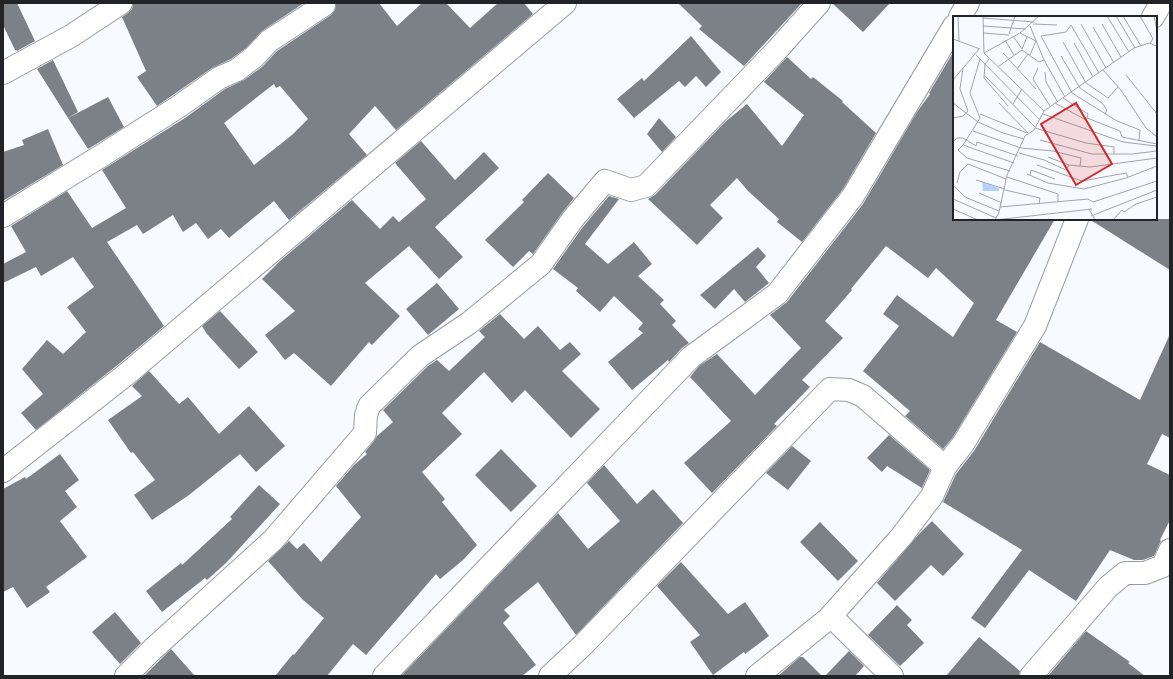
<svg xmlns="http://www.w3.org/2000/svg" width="1173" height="679" viewBox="0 0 1173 679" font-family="Overpass,sans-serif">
	<rect width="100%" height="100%" fill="#f7faff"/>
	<g fill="#7c8187" fill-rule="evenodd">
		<path d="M3,3H17L35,41L17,51L16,50H15L3,25Z"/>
		<path d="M133,3H304L262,31L246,48L231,59L212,68L157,106L137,77L146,71L122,17L128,13L132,9Z"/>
		<path d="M336,3H379L397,26L422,3H446L470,28L498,3H524L533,14L396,130L375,106L349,134L367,155L289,220L274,201L229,238L221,229L208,239L196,223L183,232L173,215L143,234L137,225L107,242L164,326L120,363L36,430L21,413L43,394L22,369L47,340L63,354L86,332L67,307L94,287L73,257L41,276L36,267L3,283V264L26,252L11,226L67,191L92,228L126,208L102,170L185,118L225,89L244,80L262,67L277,51L331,15L335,10ZM274,84L276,88L280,86L308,119L292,135L254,165L224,123Z"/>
		<path d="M678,3H802L744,66L699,29L702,26Z"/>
		<path d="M832,3H890L863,32Z"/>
		<path d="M691,36L721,72L706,87L696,76L685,87L679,81L634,118L617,99L642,78L644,81Z"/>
		<path d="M954,51V219H1055L996,320L1017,332L953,437L943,449L905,416L910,411L863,371L899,326L883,314L897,295L953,337L974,303L936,268L928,278L886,246L851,289L852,290L825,321L843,338L802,380L810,387L774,424L777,426L712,493L684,463L731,421L690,377L699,366L717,354L755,395L801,348L770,315L787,302L863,204L917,112L930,94L929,93Z"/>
		<path d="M787,57L811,79L813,77L843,101L842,102L876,133L843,189L802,242L777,222L779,219L748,191L737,178L710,205L723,218L697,245L648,199L655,195L725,122L747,104L782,146L804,115L764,82Z"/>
		<path d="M53,60L78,112L68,118L37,69L28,74Z"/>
		<path d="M108,97L124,127L88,149L68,118Z"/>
		<path d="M659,118L676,137L662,152L647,134Z"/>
		<path d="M48,129L63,165L3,201V152L24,145L22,140Z"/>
		<path d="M421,141L455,180L484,152L499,168L482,184L435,227L463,257L439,279L409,246L365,283L400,316L372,345L369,342L331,386L294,353L285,360L265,335L295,311L262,279L280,261L352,200L380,229L393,216L399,222L426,199L395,163Z"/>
		<path d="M548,173L574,198L562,213L533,254L529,251L513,267L485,240L524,202L522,200Z"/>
		<path d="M609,196L619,199L585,244L608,264L634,242L652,264L638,276L664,300L660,304L676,321L672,325L689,343L682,348L669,362L668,360L632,390L608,362L643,333L638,329L643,323L614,296L600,312L576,291L578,288L553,269L582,228Z"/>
		<path d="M1089,219H1170V270Z"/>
		<path d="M758,247L766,256L756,267L769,283L745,302L734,289L715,309L700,295Z"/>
		<path d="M437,283L459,309L428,335L406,309Z"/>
		<path d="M220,311L258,352L239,369L207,334L202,326Z"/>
		<path d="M500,314L524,339L538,326L560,350L570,342L581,354L562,371L600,409L571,438L525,390L512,403L484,372L442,413L462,434L422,472L445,499L442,502L477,545L463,560L440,579L436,574L366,655L353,644L327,676H275L293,654L294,655L324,618L302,599L268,561L289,541L297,549L304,543L321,562L361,517L336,486L354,465L367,454L365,452L374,441L377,436L393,422L383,410L428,366L437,360L449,371L485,337L479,331Z"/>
		<path d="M1170,334V438L1162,434L1147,464L1170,475V520L1160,540L1161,541L1159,545L1154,556L1143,560H1134L1110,550L1076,601L1029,570L985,628L971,618L1022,550L943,502L956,474L974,451L1040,342L1140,400Z"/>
		<path d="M149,371L179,404L188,397L219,434L249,406L285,446L256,472L240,454L189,495L152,520L134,495L155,480L133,452L131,453L108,420L142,396L132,386Z"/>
		<path d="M889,435L930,470L922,488L887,466L882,472L867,458Z"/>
		<path d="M792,446L811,461L788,490L766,473Z"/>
		<path d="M501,449L537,486L511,512L475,475Z"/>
		<path d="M60,454L79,480L65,491L77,507L60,521L87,557L46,587L50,592L27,608L13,587L3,592V489L25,477L26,479Z"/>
		<path d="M604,465L637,504L653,489L683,523L576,635L538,582L504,610L510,616L503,623L536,665L522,676H401L558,513L588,549L620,521L587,483Z"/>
		<path d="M259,485L280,504L226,563L207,580L205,578L162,612L146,591L181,563L182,565L232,519L230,517Z"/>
		<path d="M932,521L964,554L943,576L931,565L895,601L877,583L918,535Z"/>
		<path d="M820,522L858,561L838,581L800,542Z"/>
		<path d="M681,562L728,614L745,602L769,636L745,654L744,652L713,675L690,642L700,635L657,586Z"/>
		<path d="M897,605L912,620L907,625L924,643L900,666L868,635Z"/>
		<path d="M115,612L141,643L120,664L92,632Z"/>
		<path d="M1086,631L1130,662L1128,663L1145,676H1048Z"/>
		<path d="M979,637L1020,671L1019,676H946Z"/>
		<path d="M171,649L195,676H144Z"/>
		<path d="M849,651L864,666L855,676H825Z"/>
		<path d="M800,657H803L822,676H778Z"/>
	</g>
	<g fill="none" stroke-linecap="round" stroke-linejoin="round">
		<g stroke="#979ca3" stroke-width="24">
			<g id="minor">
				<path d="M960,17L968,3"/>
				<path d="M1153,17L1161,3"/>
				<path d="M3,73L71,36L121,3"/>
				<path d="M3,216L101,156L178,107L219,78L237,70L254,57L269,41L324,5L322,3"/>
				<path d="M3,471L128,373L565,3"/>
				<path d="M831,616L892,676"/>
				<path d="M126,676L153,649L273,540L365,433L366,415L369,406L420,356L469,323L541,264L572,220L605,181L631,190L646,186L776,51L819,3"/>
				<path d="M384,676L691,357L777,294L853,196L954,26"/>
				<path d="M550,676L583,645L830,389L849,390L863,396L945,467"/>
				<path d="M757,676L828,619L901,537L932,496L945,467L963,444L1035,326L1077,219"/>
				<path d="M1031,676L1108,587L1125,573H1145L1163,566L1170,550"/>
			</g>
		</g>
		<use href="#minor" stroke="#fff" stroke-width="22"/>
	</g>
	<g transform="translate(953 16)">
		<rect width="204" height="204" fill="#f7faff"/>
		<path d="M29,166L46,172V175H30Z" fill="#b4d2fd"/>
		<path fill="none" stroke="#a1a4a8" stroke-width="1" d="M5,0L6,25M30,0L31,37L91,95M154,0L176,36M163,0L182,32M170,0L188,30M187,0L200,23L197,27M201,0L204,15M30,2L81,6M80,8L104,9M128,8L153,52M149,8L168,41M30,10L73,13M77,10L91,44L112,81M140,11L161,47M30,17L56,19M67,17L83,25L77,39M56,18L62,0M60,20L69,33M0,23L27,33M52,24L61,39M110,26L133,67L155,82L165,71M121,27L140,61M69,33L74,21M31,37L67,17L86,0M50,37L83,73M23,39L87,104M108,40L127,72M37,42L32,48L31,62L55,90M27,43L17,77L27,102L10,129L61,147M46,50L69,34L86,46L91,44M85,52L80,63L97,90M64,53L75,38M150,54L168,74L193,112L204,121M92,56L93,66L104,85M146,57L118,9L113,16L88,20L119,77L164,105L187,114L186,125M173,59L204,98M32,60L82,111M0,64L26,33M127,72L149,87L154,94L152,98M110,82L135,98L134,102M0,87L25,106L50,117L71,123M46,87L75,117M102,87L133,104L134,102L167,115L169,121L204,128M60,88L69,73M27,98L74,117M0,102L10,100L15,95L7,73L10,52M82,112L133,127L161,131V138M20,115L68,132M87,124L139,138H179L204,135L203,130L170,126L90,98M0,126L4,122H10L23,130L24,126L65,140M10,129L5,134L14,142L57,155M68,132L100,135L128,142L127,150M66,137L91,144L113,154L116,149M95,141L116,149L137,151L204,142M84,149L129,165L173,157L175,161M74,158L95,167L131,173L173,162L204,150M77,159L78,154L102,163M54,161L105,178V186M23,164L52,173M4,167L7,156L15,148L53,163M0,169L12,181L46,195M52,174L87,182L86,188M26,177L49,187M0,183L43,202M47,191L135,183L140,186L204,165M0,193L25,204M136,193L142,204M138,200L204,174M42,204L46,196L54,159L72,120L81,114L91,95L181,32L196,27L204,30M42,204L139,193M160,204L169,194L171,196L183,188L204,181"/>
		<path fill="#d62828" fill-opacity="0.15" stroke="#d62828" stroke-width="2" d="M123,87L159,148L123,169L88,108Z"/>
		<rect width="204" height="204" fill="none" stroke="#212326" stroke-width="2"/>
	</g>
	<rect width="1173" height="679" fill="none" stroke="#212326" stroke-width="8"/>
</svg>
